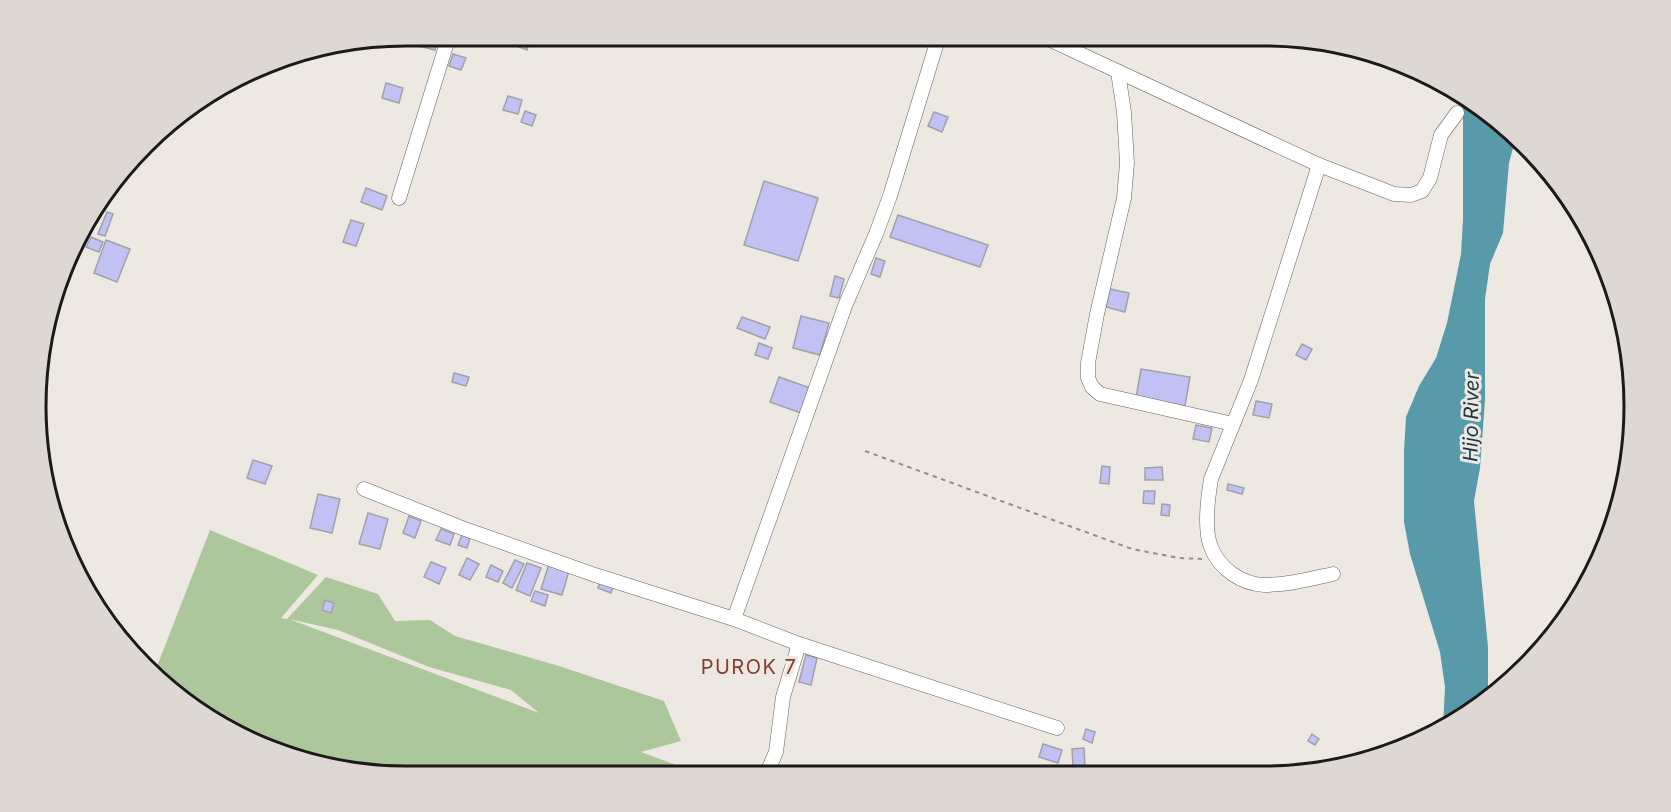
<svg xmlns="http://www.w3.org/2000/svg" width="1671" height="812" viewBox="0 0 1671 812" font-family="Inter,sans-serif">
	<rect width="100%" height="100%" fill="#eee8e3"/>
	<path fill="#adc79d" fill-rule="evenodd" d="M210,530L318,575L281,618L287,619L326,577L378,594L395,621L430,620L455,636L559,666L664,701L681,741L641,752L703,775L406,776L264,748L154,674ZM289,619L338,630L429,667L511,690L539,713Z"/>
	<path fill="#589aaa" d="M1463,102L1516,137L1509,163L1503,233L1490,264L1485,299V400L1480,468L1474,501L1488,647V701L1443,727L1445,687L1440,652L1410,554L1404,522V451L1406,417L1419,386L1436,358L1447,323L1461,254L1463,219Z"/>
	<g fill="#c2c1f4" stroke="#a1a2a8" stroke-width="1.5">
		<path d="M438,36L435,50L402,42L403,37Z"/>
		<path d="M515,36H531L527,50L512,44Z"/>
		<path d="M453,54L466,58L461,70L449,66Z"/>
		<path d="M386,83L403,88L399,103L382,98Z"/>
		<path d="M508,96L522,100L518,114L503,110Z"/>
		<path d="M525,111L536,115L532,126L521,122Z"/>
		<path d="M934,112L948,117L942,132L928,126Z"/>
		<path d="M764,181L818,198L798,261L744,245Z"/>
		<path d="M366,188L387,196L382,210L361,202Z"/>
		<path d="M107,212L113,214L105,236L98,234Z"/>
		<path d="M898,215L988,245L980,267L890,237Z"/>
		<path d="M351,220L364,224L356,246L343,242Z"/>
		<path d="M91,237L103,242L99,252L86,247Z"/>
		<path d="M106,240L130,249L117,282L94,273Z"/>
		<path d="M876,258L885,261L880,277L871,274Z"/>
		<path d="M835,276L844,279L839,298L830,296Z"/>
		<path d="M1110,289L1129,293L1125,312L1106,307Z"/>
		<path d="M801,316L829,323L820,355L793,348Z"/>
		<path d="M742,317L770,327L765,339L737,328Z"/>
		<path d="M759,343L772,348L768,359L755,355Z"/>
		<path d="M1302,344L1312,349L1306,360L1296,355Z"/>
		<path d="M1141,369L1190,377L1185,406L1136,398Z"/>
		<path d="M454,373L469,377L466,386L452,382Z"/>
		<path d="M779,377L810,388L801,413L770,402Z"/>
		<path d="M1256,401L1272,404L1269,418L1253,415Z"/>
		<path d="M1196,425L1212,428L1209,442L1193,439Z"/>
		<path d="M253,460L272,466L265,484L247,478Z"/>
		<path d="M1102,466L1110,467L1109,484L1100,483Z"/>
		<path d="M1162,467L1163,480H1145V468Z"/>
		<path d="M1228,484L1244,488L1242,494L1227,490Z"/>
		<path d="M1144,491H1155L1154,504L1143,503Z"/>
		<path d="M318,494L340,499L332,533L310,528Z"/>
		<path d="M1162,504L1170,505L1169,516L1161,515Z"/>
		<path d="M368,513L388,519L380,549L359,544Z"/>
		<path d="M409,516L421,521L415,538L403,533Z"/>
		<path d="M441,529L454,534L450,545L436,540Z"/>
		<path d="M462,535L470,538L467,548L458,545Z"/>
		<path d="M467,558L479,564L470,580L459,575Z"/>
		<path d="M515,560L524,564L512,588L503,583Z"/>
		<path d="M550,561L570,567L562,595L541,589Z"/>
		<path d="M431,562L446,568L439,584L424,577Z"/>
		<path d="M527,563L541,568L530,596L516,590Z"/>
		<path d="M491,565L503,571L498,582L486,577Z"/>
		<path d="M601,579L614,585L611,593L598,588Z"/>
		<path d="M535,591L548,595L545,606L531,601Z"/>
		<path d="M325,600L334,603L331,613L322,610Z"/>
		<path d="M806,655L817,658L811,685L799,682Z"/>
		<path d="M1086,729L1095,732L1092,743L1083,739Z"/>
		<path d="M1312,734L1319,739L1315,745L1308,741Z"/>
		<path d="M1043,744L1062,750L1058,763L1039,757Z"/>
		<path d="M1084,748L1085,766L1073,767L1072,749Z"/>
	</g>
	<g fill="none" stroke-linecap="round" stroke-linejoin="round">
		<g stroke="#66615d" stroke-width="15">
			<g id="minor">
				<path d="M1042,36L1319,165L1394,194L1411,195L1422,191L1430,178L1441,135L1457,113"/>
				<path d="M1118,72L1124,112L1127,163L1124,198L1097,314L1088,363V378L1092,387L1100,394L1233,424"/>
				<path d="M1319,165L1251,380L1211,479C1208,497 1204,530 1211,547C1219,569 1242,584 1264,585C1287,585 1310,579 1333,574"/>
				<path d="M399,198L449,36"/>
				<path d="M364,489L462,528L595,575L734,619L799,644L1057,728"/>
				<path d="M734,619L845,306L876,234L890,196L939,36"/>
				<path d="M766,775L776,752L783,697L799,644"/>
			</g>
		</g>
		<path stroke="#928e8b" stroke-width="2" stroke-dasharray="4.5 4.5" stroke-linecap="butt" d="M865,451L1132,549L1179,558L1202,559"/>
		<use href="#minor" stroke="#fff" stroke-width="14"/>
	</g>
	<g text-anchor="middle" stroke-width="6" stroke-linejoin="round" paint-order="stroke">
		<g font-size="20" font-style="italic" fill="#183940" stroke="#eee8e3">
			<text transform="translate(1471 417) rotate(-89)" y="7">Hijo River</text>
		</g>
		<g font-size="20" letter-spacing="1.5" fill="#844029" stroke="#eee8e3">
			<text x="749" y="674">PUROK 7</text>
		</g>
	</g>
	<path d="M0 0H1671V812H0ZM406 46H1264A360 360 0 0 1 1624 406V406A360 360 0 0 1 1264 766H406A360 360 0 0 1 46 406V406A360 360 0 0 1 406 46Z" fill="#ddd8d3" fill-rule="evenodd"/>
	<path fill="none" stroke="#1c1a18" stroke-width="3" d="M406 46H1264A360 360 0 0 1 1624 406V406A360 360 0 0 1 1264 766H406A360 360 0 0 1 46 406V406A360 360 0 0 1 406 46Z"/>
</svg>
